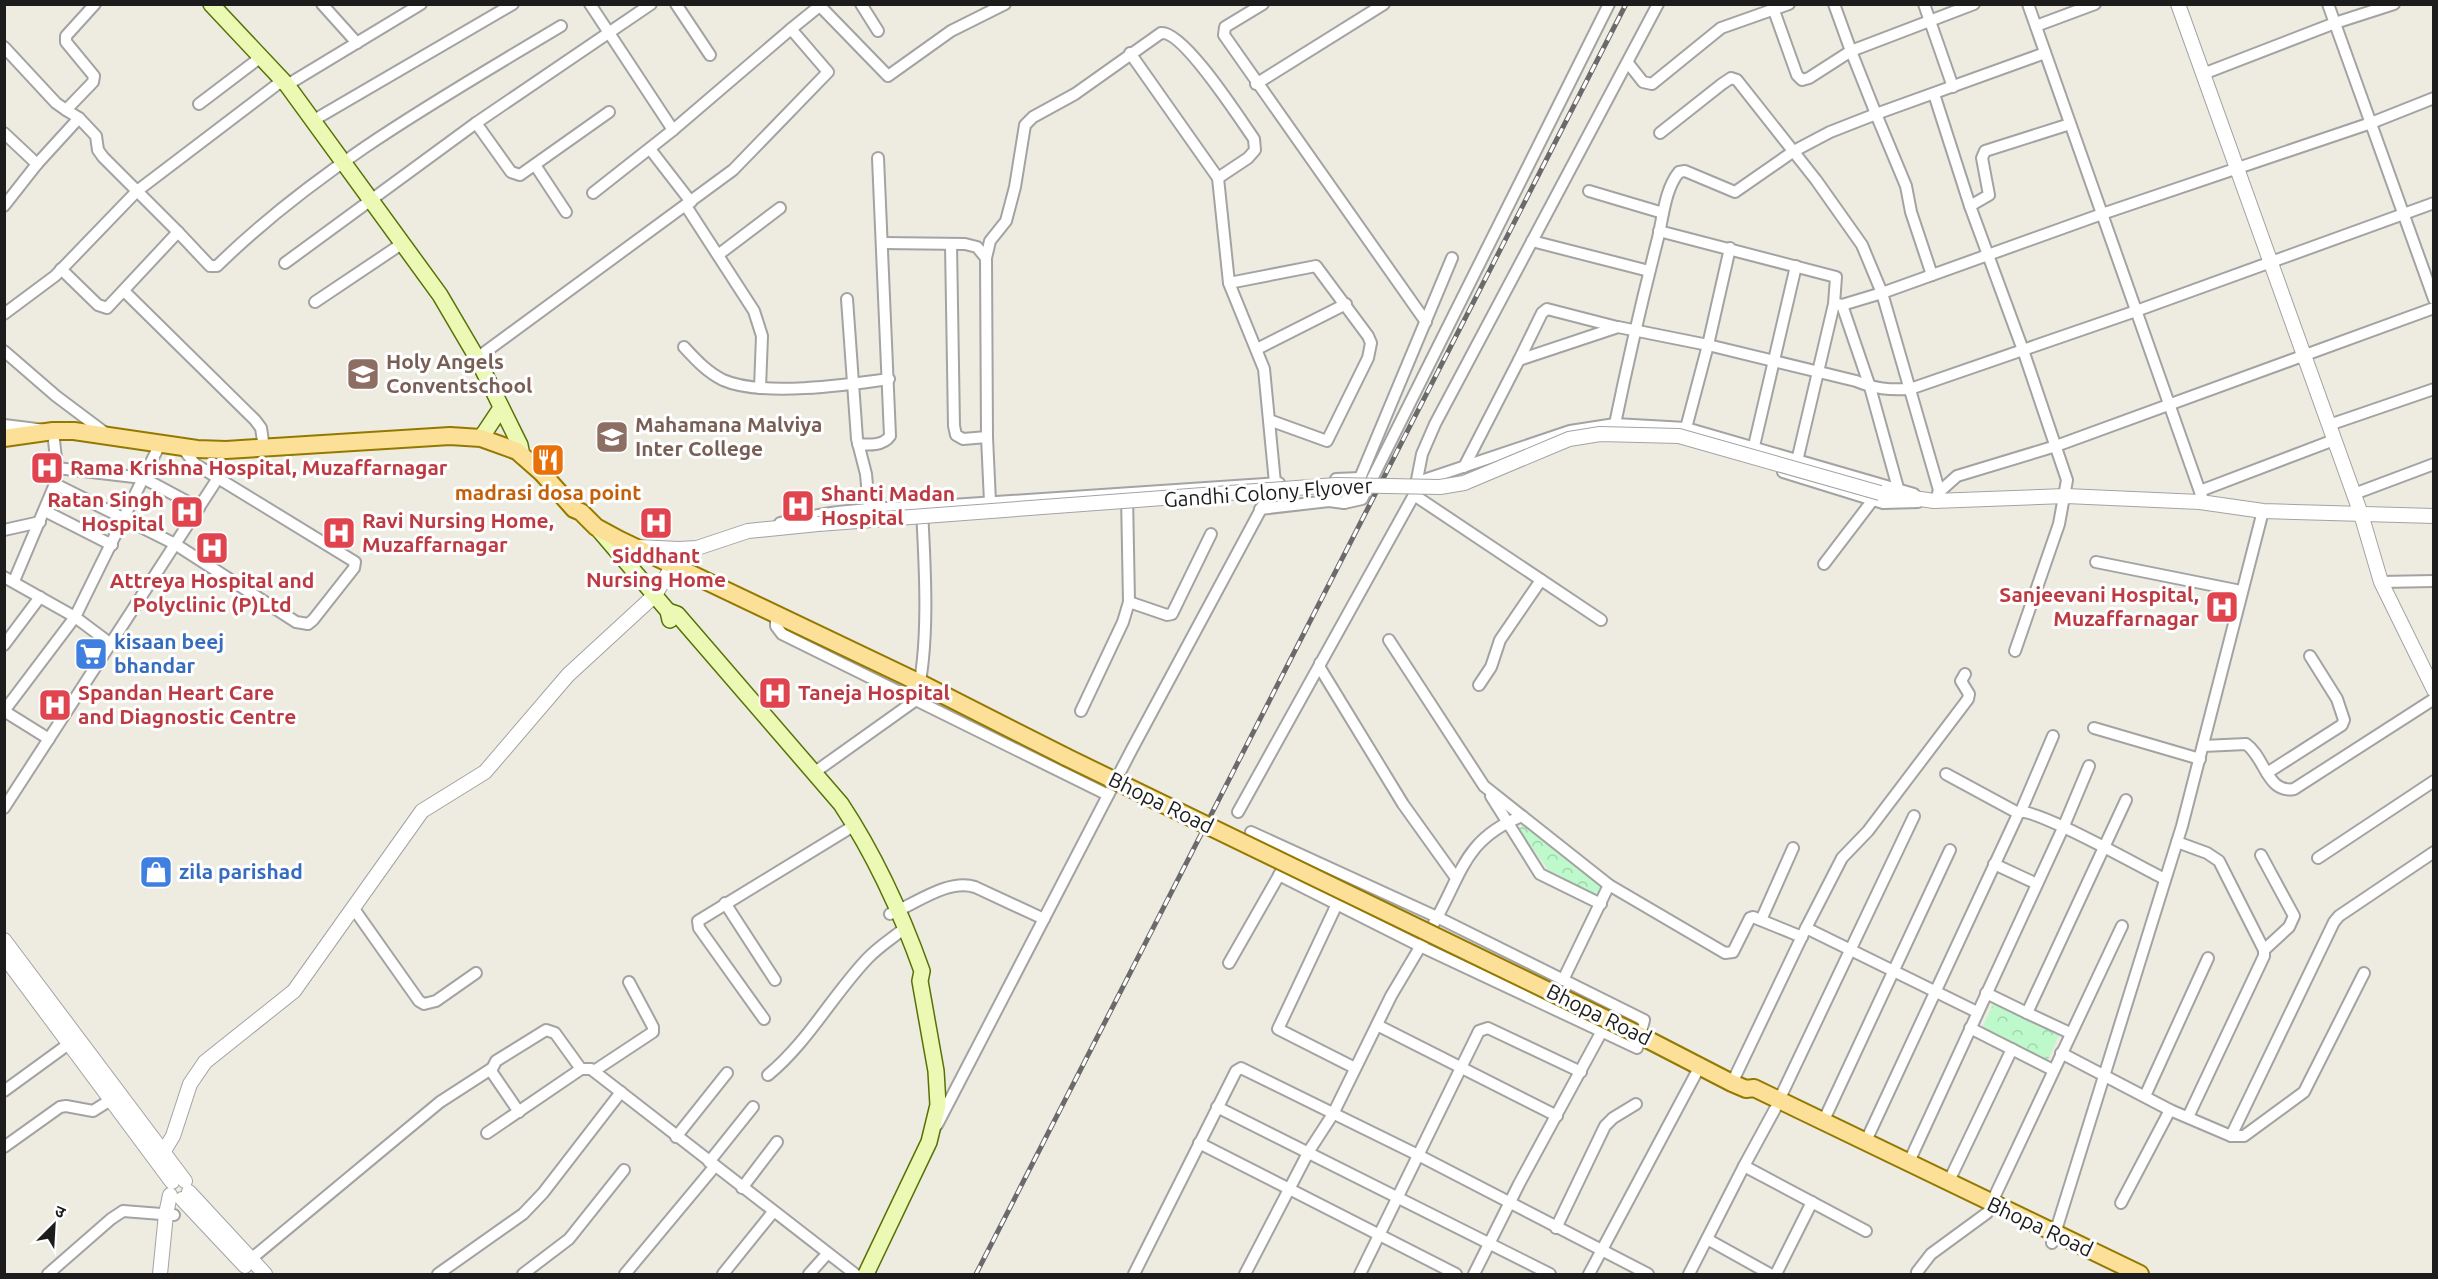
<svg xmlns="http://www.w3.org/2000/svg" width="2438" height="1279" viewBox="0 0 2438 1279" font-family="Ubuntu,'Noto Sans Devanagari',sans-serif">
	<defs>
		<pattern id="park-crowns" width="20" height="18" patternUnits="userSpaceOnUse" patternTransform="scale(1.5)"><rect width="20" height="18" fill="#bdf9cb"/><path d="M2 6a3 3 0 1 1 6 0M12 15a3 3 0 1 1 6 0" fill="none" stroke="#a2d5ae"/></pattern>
	</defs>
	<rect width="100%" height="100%" fill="#eeebe1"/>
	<g fill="url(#park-crowns)">
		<path d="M1525,823L1603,883L1596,896L1551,874L1519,829Z"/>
		<path d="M1994,1002L2059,1035L2047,1062L1982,1028Z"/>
	</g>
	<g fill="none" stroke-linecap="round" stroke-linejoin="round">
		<g stroke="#a3a3a3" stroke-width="14">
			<g id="minor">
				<path d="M322,4L357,43"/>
				<path d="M590,4L673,130"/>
				<path d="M676,4L710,55"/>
				<path d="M861,4L878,31"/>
				<path d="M1263,4L1225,27L1224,35L1426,322"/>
				<path d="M1924,4L1953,87"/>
				<path d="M1974,4L1851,51L1876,114L2045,53"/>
				<path d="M2028,4L2204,503"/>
				<path d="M2328,4L2434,299"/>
				<path d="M1772,5L1797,75L1802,80L1809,78L1851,51L1834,4"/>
				<path d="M820,6L888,76L951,31L1005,4"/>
				<path d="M2036,26L2095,4"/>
				<path d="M791,29L822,4"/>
				<path d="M4,47L56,103L66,110"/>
				<path d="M1628,63L1643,82L1652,84L1721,28L1789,4"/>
				<path d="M2203,74L2335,23L2394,4"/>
				<path d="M1256,84L1384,4"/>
				<path d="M287,85L421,4"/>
				<path d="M1934,94L1970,206"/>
				<path d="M199,104L261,57"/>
				<path d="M314,120L513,4"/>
				<path d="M476,123L511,172L520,175L609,112"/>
				<path d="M4,133L37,164"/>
				<path d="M1660,133L1722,84L1731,78L1737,80L1816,180L1862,245L1882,293L1842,305"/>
				<path d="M650,149L691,202"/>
				<path d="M535,165L566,212"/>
				<path d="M1589,191L1663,213"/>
				<path d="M4,206L37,164L79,118L66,110L93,82L94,76L66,42V36L95,4"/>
				<path d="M686,206L754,311L762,336L760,388"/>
				<path d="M1659,231L1836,277L1834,304L1797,461"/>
				<path d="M178,232L210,266H217C318,167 441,98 561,26"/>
				<path d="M1532,241L1649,271"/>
				<path d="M882,243L965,244L977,247L986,258L987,437L990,502"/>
				<path d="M951,244L954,426L956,435L963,439L987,437"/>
				<path d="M718,255L780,208"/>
				<path d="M986,258L990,241L1006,221L1015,187L1025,125L1033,117L1075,94L1161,33C1183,30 1240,119 1254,139L1255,150L1248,158L1218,178"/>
				<path d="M285,263L476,123L651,4"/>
				<path d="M61,269L98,305L107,308L178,232L103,157L98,150L96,136L79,118"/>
				<path d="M1229,283L1316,266L1368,336L1371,343L1368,358L1327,441L1269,420"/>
				<path d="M124,291L255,420L261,428L263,441"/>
				<path d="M847,299L857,439L866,474L869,508"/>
				<path d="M315,302L403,243"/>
				<path d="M1837,304L1842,305L1870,387L1898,488"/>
				<path d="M4,314L55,276L137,191L283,80"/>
				<path d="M684,347C696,360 707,372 723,380C761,397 847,385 889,379"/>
				<path d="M1257,349L1346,304"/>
				<path d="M4,351L56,396L108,435"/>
				<path d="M477,358L733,170L828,72L791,29L673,130L593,193"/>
				<path d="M1519,360L1542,313L1547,309L1617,327"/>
				<path d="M1615,424C1628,361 1642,300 1658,238C1663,217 1665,189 1679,172L1685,171L1735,192L1794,151L1830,132L1876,114L1906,186L1911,212L1932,275"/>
				<path d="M4,425L53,431L57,468L55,484L14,581"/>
				<path d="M2329,425L2434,389"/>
				<path d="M1686,428L1708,345L1730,248"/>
				<path d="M858,444C869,445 883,446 890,436L878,158"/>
				<path d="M1754,446L1796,266"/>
				<path d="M1464,467L1519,360L1618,327L1708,345L1856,381C1875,389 1889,390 1910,389L2136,311L2434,203"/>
				<path d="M57,468L143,478L199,508"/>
				<path d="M1783,472L1883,503L1918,502"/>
				<path d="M1336,479L1360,478"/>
				<path d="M1418,482L1570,431L1615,424L1686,428L1914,494"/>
				<path d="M55,484L175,544L296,622L308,624L313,620L354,568L355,562L195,464L180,445"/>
				<path d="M1939,490L1882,293L2102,214L2371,123L2434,98"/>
				<path d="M2200,491L2334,440"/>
				<path d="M1938,493L1957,476L2056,446L2434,308"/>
				<path d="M2354,494L2434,464"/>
				<path d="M1414,495L1601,620"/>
				<path d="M1344,503L1360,478L1452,258"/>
				<path d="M1260,509L1329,501L1344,503L1362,499L1609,4"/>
				<path d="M45,511L112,545"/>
				<path d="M780,523C827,511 874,507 922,507L1279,483"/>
				<path d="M4,530L40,522"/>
				<path d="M2096,562L2241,591"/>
				<path d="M1824,564L1872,501"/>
				<path d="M4,577L75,617L111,644"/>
				<path d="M2381,582L2434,581"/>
				<path d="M1129,602L1167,615L1172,614L1211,534"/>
				<path d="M776,614V626L782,634L1108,795"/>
				<path d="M1389,640L1484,786L1609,885L1725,953L1733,952L1750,918L1753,917L1802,937"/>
				<path d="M4,645L40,597"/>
				<path d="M2015,651L2059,524L2067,480L2023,350L1970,206L1989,195L1982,158L1985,151L2070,124"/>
				<path d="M1320,663V668L1403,804L1456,878"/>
				<path d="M1479,685L1491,667L1500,640L1541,580"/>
				<path d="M4,711L75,617L160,444"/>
				<path d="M4,711L49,739"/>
				<path d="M1081,711L1123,622L1129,602L1127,495"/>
				<path d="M2094,728L2200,759"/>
				<path d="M2203,746L2246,744C2265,757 2267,794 2294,789L2434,699"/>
				<path d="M815,772L916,700C930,648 925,565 922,511"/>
				<path d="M2267,773L2342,725L2344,720L2337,699L2310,656"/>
				<path d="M1946,774L2018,813"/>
				<path d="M1491,796L1540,874L1601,904"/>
				<path d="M4,808L218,478"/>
				<path d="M2021,811L2053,736"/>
				<path d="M1238,812L1414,495L1422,454L1435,424L1658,4"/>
				<path d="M1251,832L1437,917L1644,1020L1637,1048L1420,946L1279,875"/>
				<path d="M2177,842L2207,853L2219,861L2264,950V956L2188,1117"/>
				<path d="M2261,855L2294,916L2289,927L2264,950"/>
				<path d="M2318,858L2434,781"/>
				<path d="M1994,864L2037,884"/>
				<path d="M725,903L775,980"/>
				<path d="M1337,904L1278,1029L1355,1068"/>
				<path d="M354,909L419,1001L424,1004L436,1001L476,973"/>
				<path d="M890,914C914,905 948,878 975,887L1044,919"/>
				<path d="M1761,920L1793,848"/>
				<path d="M1434,923C1462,874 1464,839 1522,816"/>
				<path d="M1806,928L1842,858L1868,831L1968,699L1969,694L1961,681L1965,674"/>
				<path d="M1229,963L1282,870"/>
				<path d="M1563,980L1609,885"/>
				<path d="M1986,993L2027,1013L2126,800"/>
				<path d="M2027,1013L2070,1033"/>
				<path d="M764,1019L699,928L698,921L855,825"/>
				<path d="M1377,1025L1557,1116"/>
				<path d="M1970,1028L2053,1070"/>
				<path d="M2061,1053L2170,1110L2231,1136L2334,922L2339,916L2434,852"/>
				<path d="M594,1071L653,1032V1027L629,982"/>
				<path d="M768,1075C808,1042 832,996 867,959C879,946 893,938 906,927"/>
				<path d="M1732,1083L1806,928L1977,1012"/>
				<path d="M4,1091L70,1043"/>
				<path d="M2145,1096L2208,958"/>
				<path d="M1779,1100L1914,816"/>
				<path d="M1217,1107L1550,1274"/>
				<path d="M1775,1109L1744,1166L1866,1231"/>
				<path d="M519,1112L491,1071L496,1061L546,1030L555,1033L581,1069"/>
				<path d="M1823,1122L1950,850"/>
				<path d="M937,1125L1132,749L1275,483L1264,369L1229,283L1218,178L1130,53"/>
				<path d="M487,1133L581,1069H591L855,1274"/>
				<path d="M2231,1136H2244L2304,1092L2364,973"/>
				<path d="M676,1137L727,1073"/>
				<path d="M1199,1143L1456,1274"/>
				<path d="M1865,1143L2019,812C2037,808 2142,868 2165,879"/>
				<path d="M4,1147L60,1107L66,1106L93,1111L112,1099"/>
				<path d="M709,1162L753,1107"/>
				<path d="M1908,1164L2063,828L2089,766"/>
				<path d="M1948,1183L2012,1049"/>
				<path d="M742,1188L777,1142"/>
				<path d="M2121,1203L2170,1110"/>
				<path d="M1991,1204L2122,926"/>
				<path d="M1556,1228L1605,1126L1613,1118L1636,1104"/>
				<path d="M1707,1239L1770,1274"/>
				<path d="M2052,1243L2182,826L2263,511"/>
				<path d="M251,1259L440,1102L491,1069"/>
				<path d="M1917,1272L1931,1254L1987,1213"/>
				<path d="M48,1274L111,1219L123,1211L174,1215"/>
				<path d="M438,1274L523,1214L543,1193L621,1092"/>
				<path d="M523,1274L569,1239L624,1170"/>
				<path d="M625,1274L715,1166"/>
				<path d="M723,1274L773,1212"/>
				<path d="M809,1274L827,1254"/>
				<path d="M1134,1274L1236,1071L1241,1068L1420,1156L1648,1274"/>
				<path d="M1245,1274L1309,1151L1333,1114L1391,996L1423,942"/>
				<path d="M1360,1274L1479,1031L1488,1028L1581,1072"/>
				<path d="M1474,1274L1519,1184L1602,1031"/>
				<path d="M1589,1274L1700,1066"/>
				<path d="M1689,1274L1744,1166"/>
				<path d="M1776,1274L1812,1202"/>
			</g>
		</g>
		<g stroke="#a3a3a3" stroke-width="16">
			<g id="tertiary">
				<path d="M2178,4L2361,514L2381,582L2434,690"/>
				<path d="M1880,493L1934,501L2066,496L2200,502L2263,511L2434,516"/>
				<path d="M638,547L678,549"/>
				<path d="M4,940L185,1181"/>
				<path d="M4,956L172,1182"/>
				<path d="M158,1161L173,1136L190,1084L205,1062L294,991L422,811L485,772L568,675L655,595L673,565L678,549L697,548L748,531L818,524"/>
				<path d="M189,1192L265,1274"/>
				<path d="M182,1199L245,1266"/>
				<path d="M160,1274L166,1214L170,1195"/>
			</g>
		</g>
		<g stroke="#567204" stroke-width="18">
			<g id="secondary">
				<path d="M211,4L287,85L440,295L477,358L520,445L522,456"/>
				<path d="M481,438L501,408"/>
				<path d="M598,529L668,611L670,620"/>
				<path d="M668,611L677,614L841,804C876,857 901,912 922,971L920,981L936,1071L938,1105L929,1142L866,1274"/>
			</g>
		</g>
		<g stroke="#947900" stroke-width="20">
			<g id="primary">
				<path d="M4,438L53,431H74L197,449L226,450L450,436L481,438L517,451L542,473L574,509L581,512L596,527L620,540L920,683L1066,757"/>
				<path d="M1635,1033L1732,1083L1746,1089L1754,1088L1779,1100L2140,1274"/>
			</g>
		</g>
		<use href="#minor" stroke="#fff" stroke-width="10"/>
		<use href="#tertiary" stroke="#fff" stroke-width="14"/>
		<use href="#secondary" stroke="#ecf9b4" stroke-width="15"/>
		<use href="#primary" stroke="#fce098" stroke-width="16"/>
		<g stroke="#6a6a6a" stroke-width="5">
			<path id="rail" d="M976,1274L1626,4"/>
		</g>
		<use href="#rail" stroke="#fff" stroke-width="3" stroke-dasharray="9" stroke-linecap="butt"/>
		<g stroke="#a3a3a3" stroke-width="16" stroke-linecap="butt">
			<path id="tertiary-bridge" d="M818,524L1336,485L1440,487L1464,483L1569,439L1600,434L1679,436L1880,493"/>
		</g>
		<g stroke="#947900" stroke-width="20" stroke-linecap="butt">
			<path id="primary-bridge" d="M1066,757L1635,1033"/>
		</g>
		<use href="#tertiary-bridge" stroke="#fff" stroke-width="14"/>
		<use href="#primary-bridge" stroke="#fce098" stroke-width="16"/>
	</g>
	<defs>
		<g id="school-square" transform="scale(1.725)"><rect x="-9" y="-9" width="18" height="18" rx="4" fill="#8d6e63" stroke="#fff"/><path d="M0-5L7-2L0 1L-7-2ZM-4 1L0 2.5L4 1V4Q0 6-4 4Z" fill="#fff"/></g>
		<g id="university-square" transform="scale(1.725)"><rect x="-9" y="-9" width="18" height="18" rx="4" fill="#8d6e63" stroke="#fff"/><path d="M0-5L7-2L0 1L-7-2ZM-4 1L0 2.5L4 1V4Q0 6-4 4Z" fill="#fff"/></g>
		<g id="restaurant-square" transform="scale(1.725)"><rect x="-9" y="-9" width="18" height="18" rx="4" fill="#e8710a" stroke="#fff"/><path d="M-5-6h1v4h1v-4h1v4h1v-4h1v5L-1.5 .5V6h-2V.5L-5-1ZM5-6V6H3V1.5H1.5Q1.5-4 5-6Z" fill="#fff"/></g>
		<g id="hospital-square" transform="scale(1.725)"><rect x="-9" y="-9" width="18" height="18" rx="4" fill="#e0444e" stroke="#fff"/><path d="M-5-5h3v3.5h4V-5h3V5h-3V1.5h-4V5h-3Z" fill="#fff"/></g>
		<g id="supermarket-square" transform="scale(1.725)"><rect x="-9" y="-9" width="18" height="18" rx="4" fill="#3f7fe0" stroke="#fff"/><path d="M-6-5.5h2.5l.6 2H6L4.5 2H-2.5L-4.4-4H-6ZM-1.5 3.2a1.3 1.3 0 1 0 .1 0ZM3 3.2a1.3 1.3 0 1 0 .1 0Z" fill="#fff"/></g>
		<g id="shop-square" transform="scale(1.725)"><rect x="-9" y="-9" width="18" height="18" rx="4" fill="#3f7fe0" stroke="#fff"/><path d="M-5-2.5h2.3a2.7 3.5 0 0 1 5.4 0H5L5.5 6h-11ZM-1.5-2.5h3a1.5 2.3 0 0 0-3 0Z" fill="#fff"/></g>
	</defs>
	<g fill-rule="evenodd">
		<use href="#school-square" x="363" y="374"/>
		<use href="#university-square" x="612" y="437"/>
		<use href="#restaurant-square" x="548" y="460"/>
		<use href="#hospital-square" x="47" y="468"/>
		<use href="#hospital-square" x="798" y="506"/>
		<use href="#hospital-square" x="187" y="512"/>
		<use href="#hospital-square" x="656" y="523"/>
		<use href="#hospital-square" x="339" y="533"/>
		<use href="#hospital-square" x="212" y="548"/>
		<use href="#hospital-square" x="2222" y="607"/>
		<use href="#supermarket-square" x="91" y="654"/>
		<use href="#hospital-square" x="775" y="693"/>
		<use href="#hospital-square" x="55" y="705"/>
		<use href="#shop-square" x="156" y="872"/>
	</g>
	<g text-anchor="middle" stroke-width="6" stroke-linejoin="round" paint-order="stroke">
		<g font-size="21" font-weight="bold" fill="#785e54" stroke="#fff" text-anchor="start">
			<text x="386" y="369">Holy Angels<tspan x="386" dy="24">Conventschool</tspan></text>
			<text x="635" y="432">Mahamana Malviya<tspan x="635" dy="24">Inter College</tspan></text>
		</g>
		<g font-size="21" font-weight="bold" fill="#be3a42" stroke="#fff" text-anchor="start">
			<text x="70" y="475">Rama Krishna Hospital, Muzaffarnagar</text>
			<text x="821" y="501">Shanti Madan<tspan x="821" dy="24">Hospital</tspan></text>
			<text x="164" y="507" text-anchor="end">Ratan Singh<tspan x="164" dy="24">Hospital</tspan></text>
			<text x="362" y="528">Ravi Nursing Home,<tspan x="362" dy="24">Muzaffarnagar</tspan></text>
			<text x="656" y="563" text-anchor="middle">Siddhant<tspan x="656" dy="24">Nursing Home</tspan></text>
			<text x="212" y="588" text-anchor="middle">Attreya Hospital and<tspan x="212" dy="24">Polyclinic (P)Ltd</tspan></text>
			<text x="2199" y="602" text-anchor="end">Sanjeevani Hospital,<tspan x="2199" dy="24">Muzaffarnagar</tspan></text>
			<text x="78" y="700">Spandan Heart Care<tspan x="78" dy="24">and Diagnostic Centre</tspan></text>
			<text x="798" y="700">Taneja Hospital</text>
		</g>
		<g font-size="21" font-weight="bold" fill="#c56008" stroke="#fff">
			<text x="548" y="500">madrasi dosa point</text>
		</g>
		<g font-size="21" fill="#1c1c1c" stroke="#fff">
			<text transform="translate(1268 493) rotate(-4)" y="7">Gandhi Colony Flyover</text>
			<text transform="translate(1161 803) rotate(26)" y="7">Bhopa Road</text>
			<text transform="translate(1599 1015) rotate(26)" y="7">Bhopa Road</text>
			<text transform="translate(2040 1227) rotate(25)" y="7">Bhopa Road</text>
		</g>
		<g font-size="21" font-weight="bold" fill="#366cbe" stroke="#fff" text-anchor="start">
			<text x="114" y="649">kisaan beej<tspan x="114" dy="24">bhandar</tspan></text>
			<text x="179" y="879">zila parishad</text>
		</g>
	</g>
	<rect width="2438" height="1279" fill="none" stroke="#1c1c1c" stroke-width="12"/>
	<g transform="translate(54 1225) rotate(24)" stroke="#ffffff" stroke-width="4.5" paint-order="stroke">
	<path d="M0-4.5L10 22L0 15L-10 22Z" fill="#1c1c1c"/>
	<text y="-9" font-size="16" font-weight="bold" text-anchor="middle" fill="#1c1c1c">उ</text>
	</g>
</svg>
